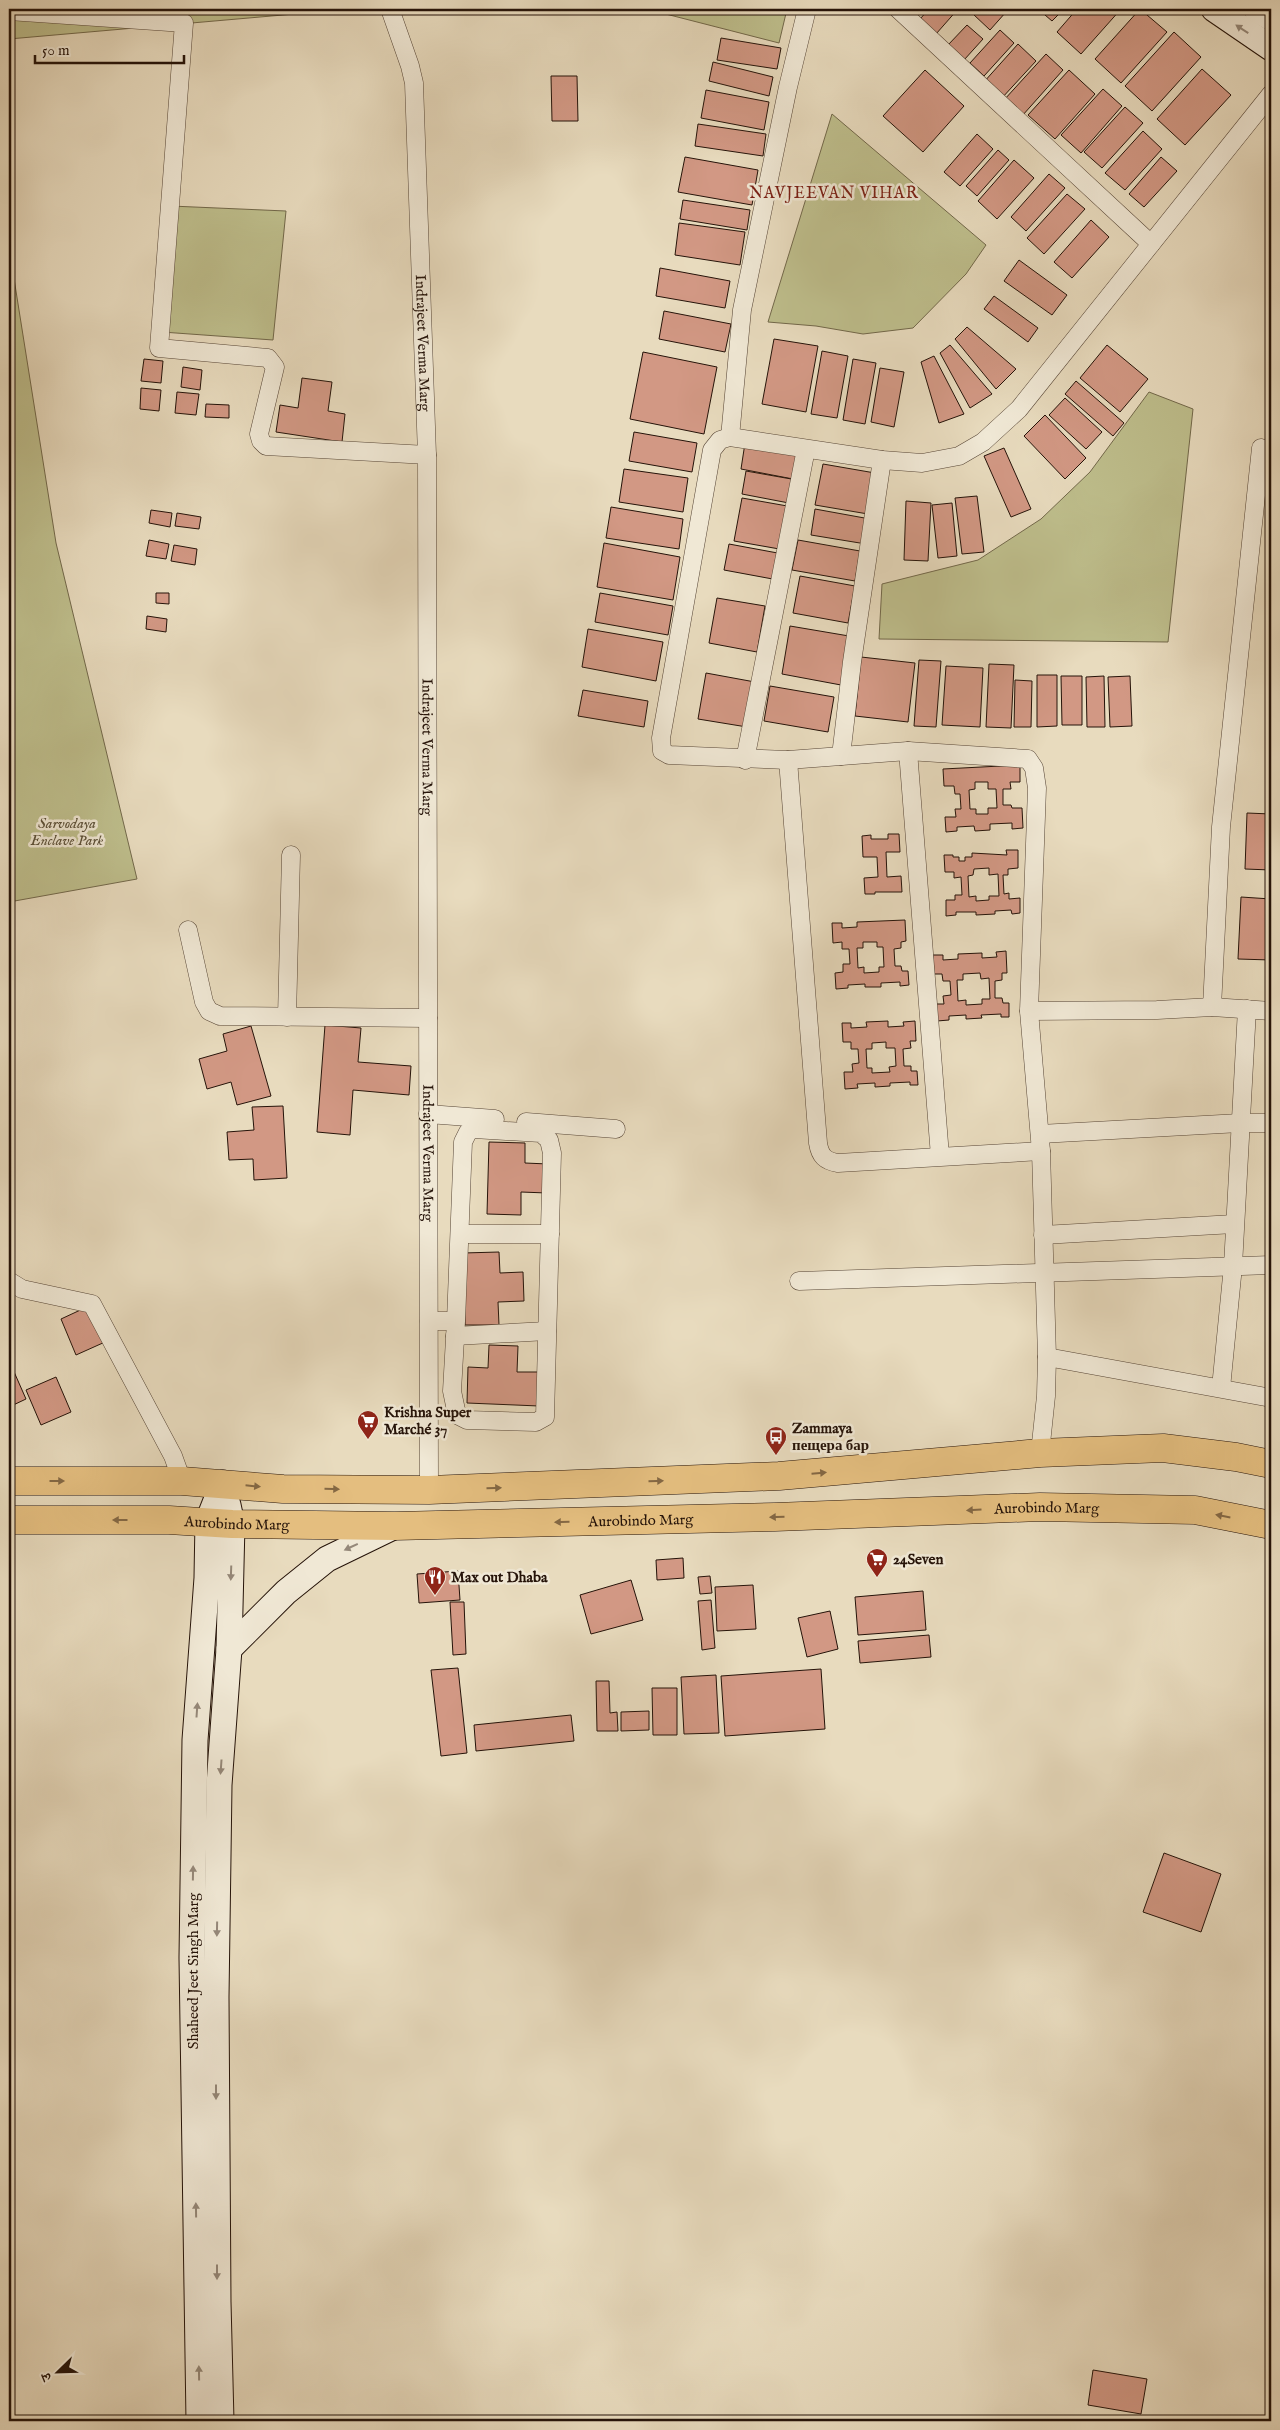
<svg xmlns="http://www.w3.org/2000/svg" width="1280" height="2430" viewBox="0 0 1280 2430" font-family="'IM FELL English','Noto Serif Devanagari',serif">
	<rect width="100%" height="100%" fill="#e8dbbe"/>
	<filter id="stains"><feTurbulence type="fractalNoise" baseFrequency=".004" numOctaves="4"/><feColorMatrix values="0 0 0 0 .2 0 0 0 0 .09 0 0 0 0 .02 0 0 0 .5 -.17"/></filter>
	<radialGradient id="worn" r=".72"><stop offset=".6" stop-color="#630" stop-opacity="0"/><stop offset="1" stop-color="#630" stop-opacity=".3"/></radialGradient>
	<g fill="#bebe8c" stroke="#72684a">
		<path d="M9,9H340V10L9,39Z"/>
		<path d="M657,9H787L779,43L658,12Z"/>
		<path d="M832,114L986,245L966,274L913,328L863,334L816,326L768,322Z"/>
		<path d="M171,206L286,211L273,340L162,332Z"/>
		<path d="M9,247L56,543L137,879L9,902Z"/>
		<path d="M1149,392L1193,409L1168,642L879,639L882,584L978,560L1041,519L1090,472Z"/>
	</g>
	<g fill="#d29884" stroke="#251309" fill-rule="evenodd">
		<path d="M929,9H958L936,34L920,19Z"/>
		<path d="M977,9H1002L1006,12L990,30L973,14Z"/>
		<path d="M1038,9H1064L1052,21Z"/>
		<path d="M1077,9H1121L1081,54L1057,32Z"/>
		<path d="M1140,9L1167,32L1121,83L1095,59Z"/>
		<path d="M967,25L983,39L964,60L948,45Z"/>
		<path d="M1000,30L1014,43L984,76L970,63Z"/>
		<path d="M1174,32L1201,57L1152,111L1125,86Z"/>
		<path d="M721,38L781,48L777,69L717,60Z"/>
		<path d="M1018,44L1036,61L1001,99L983,83Z"/>
		<path d="M1046,54L1063,70L1022,116L1004,100Z"/>
		<path d="M713,62L773,77L769,96L709,81Z"/>
		<path d="M1202,69L1231,95L1185,145L1157,119Z"/>
		<path d="M925,70L964,106L923,152L883,116Z"/>
		<path d="M1069,70L1095,94L1055,139L1028,115Z"/>
		<path d="M551,76H577L578,121H552Z"/>
		<path d="M1103,89L1122,106L1081,153L1061,135Z"/>
		<path d="M706,90L769,102L764,130L701,118Z"/>
		<path d="M1125,107L1143,123L1102,168L1084,152Z"/>
		<path d="M698,124L766,134L763,156L695,146Z"/>
		<path d="M1143,131L1162,149L1125,190L1105,173Z"/>
		<path d="M977,134L993,149L960,186L944,172Z"/>
		<path d="M998,150L1009,160L977,196L966,186Z"/>
		<path d="M685,157L758,170L752,205L678,192Z"/>
		<path d="M1161,157L1177,171L1144,207L1129,194Z"/>
		<path d="M1014,160L1034,178L997,219L978,201Z"/>
		<path d="M1049,174L1065,188L1026,231L1011,217Z"/>
		<path d="M1067,194L1085,209L1044,254L1027,238Z"/>
		<path d="M683,200L750,210L747,230L680,219Z"/>
		<path d="M1091,220L1109,237L1072,278L1054,262Z"/>
		<path d="M679,223L745,232L740,265L675,255Z"/>
		<path d="M1019,260L1067,295L1052,315L1004,281Z"/>
		<path d="M660,268L730,281L725,308L656,296Z"/>
		<path d="M994,296L1038,328L1028,342L984,309Z"/>
		<path d="M664,311L731,324L725,352L659,339Z"/>
		<path d="M967,327L1016,369L996,389L955,339Z"/>
		<path d="M774,339L818,346L806,412L762,404Z"/>
		<path d="M950,345L992,394L970,408L940,353Z"/>
		<path d="M1107,345L1148,379L1120,412L1080,378Z"/>
		<path d="M822,351L848,356L837,418L811,414Z"/>
		<path d="M643,352L717,367L704,434L630,419Z"/>
		<path d="M934,356L964,414L939,423L921,362Z"/>
		<path d="M144,359L163,361L161,383L141,381Z"/>
		<path d="M853,359L876,363L865,424L843,420Z"/>
		<path d="M183,367L202,370L200,390L181,387Z"/>
		<path d="M880,368L904,372L894,427L871,422Z"/>
		<path d="M302,378L332,382L328,411L345,414L342,442L276,432L280,405L298,408Z"/>
		<path d="M1076,381L1124,423L1113,436L1065,394Z"/>
		<path d="M141,388L161,390L159,411L140,409Z"/>
		<path d="M177,392L199,394L196,415L175,413Z"/>
		<path d="M1065,398L1102,432L1086,449L1049,415Z"/>
		<path d="M206,404L229,405V418L205,417Z"/>
		<path d="M1045,415L1086,458L1065,479L1024,436Z"/>
		<path d="M634,432L697,443L692,472L629,461Z"/>
		<path d="M745,443L798,453L793,479L741,469Z"/>
		<path d="M1004,448L1031,509L1011,517L984,456Z"/>
		<path d="M823,464L875,473L868,514L815,505Z"/>
		<path d="M624,469L688,478L683,512L619,502Z"/>
		<path d="M746,471L797,480L794,504L742,494Z"/>
		<path d="M977,496L984,552L962,554L955,498Z"/>
		<path d="M742,498L793,507L785,550L734,541Z"/>
		<path d="M906,501L931,503L928,561L904,560Z"/>
		<path d="M952,503L957,556L938,558L932,505Z"/>
		<path d="M611,507L683,519L679,549L606,538Z"/>
		<path d="M815,509L870,519L866,544L811,535Z"/>
		<path d="M151,510L172,513L170,527L149,523Z"/>
		<path d="M177,513L201,517L199,529L175,526Z"/>
		<path d="M149,540L169,544L166,559L146,556Z"/>
		<path d="M798,540L860,551L855,581L792,570Z"/>
		<path d="M604,543L680,557L673,600L597,587Z"/>
		<path d="M729,544L783,554L778,580L724,570Z"/>
		<path d="M174,545L197,549L195,565L171,561Z"/>
		<path d="M800,576L855,586L848,623L793,613Z"/>
		<path d="M156,593H169V604L156,603Z"/>
		<path d="M600,593L673,606L668,635L595,622Z"/>
		<path d="M717,598L765,606L757,652L709,643Z"/>
		<path d="M147,616L167,619L166,632L146,629Z"/>
		<path d="M790,626L849,636L841,685L782,674Z"/>
		<path d="M588,629L663,642L656,681L582,667Z"/>
		<path d="M861,657L915,663L908,722L855,716Z"/>
		<path d="M919,660L941,661L936,727L914,726Z"/>
		<path d="M989,664L1014,665L1011,728L986,727Z"/>
		<path d="M946,666L983,668L980,727L942,725Z"/>
		<path d="M706,673L755,682L747,727L698,719Z"/>
		<path d="M1037,675H1057V726L1037,727Z"/>
		<path d="M1061,676H1082V725H1062Z"/>
		<path d="M1104,676L1105,727H1087L1086,677Z"/>
		<path d="M1130,676L1132,726L1110,727L1108,677Z"/>
		<path d="M1015,680L1032,681L1031,727H1014Z"/>
		<path d="M770,686L834,697L828,732L764,721Z"/>
		<path d="M583,690L648,701L644,727L578,716Z"/>
		<path d="M1020,765V782H1010L1011,789H1003V805H1011L1012,808H1022L1023,828L1012,829V823L990,824V830L975,831L974,826L957,827V831L946,832L945,817H956L955,809H961L960,794H955L954,786H944L943,769ZM975,782H988V789H996L997,808H988V814H976V809H970L969,790L975,789Z"/>
		<path d="M1247,813L1271,814V870L1245,869Z"/>
		<path d="M888,834H899L900,852H886L887,877L901,876L902,892H875V894H865L864,878L878,877L877,857H863L862,836L871,835V839H888Z"/>
		<path d="M1006,850H1018V868L1008,869V875H1003L1004,894L1009,893V899L1020,898V913L1012,914L1011,910L995,911V914L976,915V912H956V915L946,916V900H955V895H962L961,877L954,878V872H945L944,855H953V857H959V861H965V857H972V853L1007,855ZM989,868V875L998,874L999,896H989V900L976,901V896L969,897L968,876L973,875L974,869Z"/>
		<path d="M1241,897L1271,899V960L1238,959Z"/>
		<path d="M905,920L906,941L901,942V948L894,949L895,966H901L902,971H908L909,985L900,986V982L881,983V987H865V984L848,985V988L836,989L835,973L843,972V964H850L849,949H842V942L833,943L832,923H842V928L857,927V922ZM863,942H877V947H883L884,967H879V972L864,973V967L858,968L857,948H863Z"/>
		<path d="M1006,951L1007,973H1002V980L995,981V998H1002L1003,1003H1009V1017H1001V1014L981,1015L982,1018L966,1019V1015L949,1016V1020L937,1021L936,1004H944L943,996L951,995L950,981H943L942,974H934L933,955H943V960L958,959V954L982,953V958L997,957L996,952ZM980,973L981,979L989,978L990,999H982V1004L966,1005V1000L958,1001L957,980H963V974Z"/>
		<path d="M888,1021V1027L904,1026L903,1022L915,1021L916,1041H910L911,1048L903,1049L904,1066H911V1071H917L918,1085H910V1082L890,1083V1086L875,1087V1083L857,1084L858,1088L845,1089L844,1072H853L852,1064L859,1063L858,1049H851V1042H843L842,1023H851V1028L867,1027L866,1022ZM886,1042V1048H895L896,1066L889,1067L890,1072L872,1073V1068H867L866,1049H872V1043Z"/>
		<path d="M325,1025L361,1028L358,1062L411,1066L409,1095L353,1090L350,1135L317,1132Z"/>
		<path d="M251,1026L271,1096L237,1105L231,1082L207,1089L199,1059L227,1051L223,1034Z"/>
		<path d="M283,1106L287,1178L254,1180L253,1159L229,1160L227,1132L254,1130L252,1107Z"/>
		<path d="M489,1142L525,1143V1163L548,1164L547,1193L521,1192V1215L487,1214Z"/>
		<path d="M499,1252L500,1273L523,1272L524,1301L498,1302L499,1325H465L463,1253Z"/>
		<path d="M89,1306L105,1342L76,1355L61,1319Z"/>
		<path d="M489,1345L518,1346L517,1372H540L539,1406L467,1403L468,1367L488,1368Z"/>
		<path d="M11,1365L26,1399L9,1407V1366Z"/>
		<path d="M56,1377L71,1412L41,1425L26,1390Z"/>
		<path d="M683,1558L684,1578L657,1580L656,1560Z"/>
		<path d="M458,1571L460,1600L419,1603L417,1574Z"/>
		<path d="M710,1576L712,1593L700,1594L698,1577Z"/>
		<path d="M631,1580L643,1620L591,1634L580,1595Z"/>
		<path d="M753,1585L756,1629L717,1631L715,1587Z"/>
		<path d="M923,1591L926,1630L858,1635L855,1597Z"/>
		<path d="M711,1600L715,1648L702,1650L698,1601Z"/>
		<path d="M450,1602H464L466,1654L453,1655Z"/>
		<path d="M830,1611L838,1649L807,1657L798,1618Z"/>
		<path d="M929,1635L931,1657L860,1663L858,1641Z"/>
		<path d="M458,1668L467,1753L441,1756L431,1670Z"/>
		<path d="M821,1669L825,1729L725,1736L721,1676Z"/>
		<path d="M716,1675L719,1733L684,1734L681,1677Z"/>
		<path d="M596,1681H609L610,1713L617,1712L618,1731H597Z"/>
		<path d="M652,1688H677V1735H653Z"/>
		<path d="M649,1711V1730L621,1731V1712Z"/>
		<path d="M571,1715L574,1741L476,1751L474,1725Z"/>
		<path d="M1164,1853L1221,1874L1201,1932L1143,1912Z"/>
		<path d="M1093,2370L1147,2379L1141,2414L1088,2405Z"/>
	</g>
	<g fill="none" stroke-linecap="round" stroke-linejoin="round">
		<g stroke="#564536" stroke-width="19">
			<g id="minor">
				<path id="s1" d="M390,9L410,66L414,83L427,455L429,1490"/>
				<path d="M898,9L1151,244"/>
				<path d="M9,11L184,23L159,348L268,358L275,367L259,434L261,441L266,446L427,455"/>
				<path d="M730,437L742,310L788,87L807,9"/>
				<path d="M908,751L940,1156"/>
				<path d="M841,756L852,662L882,460"/>
				<path d="M745,760L806,449"/>
				<path d="M788,760L818,1143C820,1156 825,1161 838,1163L1041,1151"/>
				<path d="M188,930L204,1002L209,1011L220,1016L428,1018"/>
				<path d="M1212,1007L1221,827L1261,448"/>
				<path d="M1029,1011L1157,1010L1212,1007L1271,1011"/>
				<path d="M287,1017L291,855"/>
				<path d="M428,1114L495,1119"/>
				<path d="M526,1122L616,1129"/>
				<path d="M1040,1134L1240,1123H1271"/>
				<path d="M460,1234H550"/>
				<path d="M1043,1235L1234,1224"/>
				<path d="M9,1281L22,1289L92,1304L173,1456L182,1481"/>
				<path d="M799,1281L1271,1265"/>
				<path d="M429,1321H456L452,1391L457,1415L467,1420L536,1422L545,1417L552,1153L549,1140L541,1133L474,1129L468,1132L463,1142L456,1321"/>
				<path d="M455,1336L547,1331"/>
				<path d="M1047,1357L1271,1398"/>
				<path d="M1221,1388L1233,1266L1247,1009"/>
				<path d="M1040,1453L1046,1396L1047,1357L1041,1151L1029,1011L1037,788L1034,768L1028,759L908,751L788,760L669,755L662,751L661,738L712,450L720,440L730,437L882,460L922,463L959,456L983,442L1019,409L1271,94"/>
			</g>
		</g>
		<g stroke="#251309" stroke-width="27">
			<g id="secondary">
				<path d="M1214,9L1271,48"/>
				<path d="M1256,9L1271,18"/>
				<path d="M229,1649L286,1592L327,1559L395,1526"/>
				<path d="M199,2421L192,1958L195,1740L207,1578L208,1521L223,1483"/>
				<path d="M221,2421L218,2302L216,1997L219,1785L229,1649L232,1524L228,1505"/>
			</g>
		</g>
		<g stroke="#251309" stroke-width="29">
			<g id="trunk">
				<path d="M9,1481H182L283,1489L429,1490L779,1476L1040,1453L1163,1448L1236,1457L1271,1464"/>
				<path id="s2" d="M9,1520H169L232,1524L395,1526L775,1517L1040,1507L1195,1510L1271,1525"/>
			</g>
		</g>
		<use href="#minor" stroke="#f0e8d5" stroke-width="18"/>
		<use href="#secondary" stroke="#f0e8d5" stroke-width="25"/>
		<use href="#trunk" stroke="#e4be7f" stroke-width="28"/>
	</g>
	<defs><path id="oneway-solid" d="M-6-.8H1V-3.2L6.5 0L1 3.2V.8H-6Z" transform="scale(1.25)"/></defs>
	<g fill="#958879">
		<use href="#oneway-solid" transform="translate(1242 29) rotate(-147)"/>
		<use href="#oneway-solid" transform="translate(351 1547) rotate(155)"/>
		<use href="#oneway-solid" transform="translate(231 1573) rotate(92)"/>
		<use href="#oneway-solid" transform="translate(197 1710) rotate(-86)"/>
		<use href="#oneway-solid" transform="translate(221 1767) rotate(94)"/>
		<use href="#oneway-solid" transform="translate(193 1873) rotate(-89)"/>
		<use href="#oneway-solid" transform="translate(217 1929) rotate(91)"/>
		<use href="#oneway-solid" transform="translate(216 2092) rotate(90)"/>
		<use href="#oneway-solid" transform="translate(196 2210) rotate(-91)"/>
		<use href="#oneway-solid" transform="translate(217 2272) rotate(90)"/>
		<use href="#oneway-solid" transform="translate(199 2373) rotate(-91)"/>
	</g>
	<g fill="#846844">
		<use href="#oneway-solid" transform="translate(819 1473) rotate(-5)"/>
		<use href="#oneway-solid" transform="translate(57 1481)"/>
		<use href="#oneway-solid" transform="translate(656 1481) rotate(-2)"/>
		<use href="#oneway-solid" transform="translate(253 1486) rotate(6)"/>
		<use href="#oneway-solid" transform="translate(494 1488) rotate(-2)"/>
		<use href="#oneway-solid" transform="translate(332 1489) rotate(1)"/>
		<use href="#oneway-solid" transform="translate(974 1510) rotate(177)"/>
		<use href="#oneway-solid" transform="translate(1223 1516) rotate(-169)"/>
		<use href="#oneway-solid" transform="translate(777 1517) rotate(178)"/>
		<use href="#oneway-solid" transform="translate(120 1520) rotate(180)"/>
		<use href="#oneway-solid" transform="translate(562 1522) rotate(179)"/>
	</g>
	<defs>
		<g id="supermarket-pin" transform="scale(1.125)"><path d="M0 17L-7.5 6A9.5 9.5 0 1 1 7.5 6Z" fill="#8f2418" stroke="#f0e8d5"/><path d="M-6-5.5h2.5l.6 2H6L4.5 2H-2.5L-4.4-4H-6ZM-1.5 3.2a1.3 1.3 0 1 0 .1 0ZM3 3.2a1.3 1.3 0 1 0 .1 0Z" fill="#fff"/></g>
		<g id="bus-pin" transform="scale(1.125)"><path d="M0 17L-7.5 6A9.5 9.5 0 1 1 7.5 6Z" fill="#8f2418" stroke="#f0e8d5"/><path d="M-5-6H5V4H4V6H2V4H-2V6H-4V4H-5ZM-3.5-4V0h7V-4ZM-3.5 1.2v1.5H-2V1.2ZM2 1.2v1.5H3.5V1.2Z" fill="#fff"/></g>
		<g id="restaurant-pin" transform="scale(1.125)"><path d="M0 17L-7.5 6A9.5 9.5 0 1 1 7.5 6Z" fill="#8f2418" stroke="#f0e8d5"/><path d="M-5-6h1v4h1v-4h1v4h1v-4h1v5L-1.5 .5V6h-2V.5L-5-1ZM5-6V6H3V1.5H1.5Q1.5-4 5-6Z" fill="#fff"/></g>
	</defs>
	<g fill-rule="evenodd">
		<use href="#supermarket-pin" x="368" y="1421"/>
		<use href="#bus-pin" x="776" y="1437"/>
		<use href="#supermarket-pin" x="877" y="1559"/>
		<use href="#restaurant-pin" x="435" y="1577"/>
	</g>
	<g text-anchor="middle" stroke-width="5" stroke-linejoin="round" paint-order="stroke">
		<g font-size="15" fill="#251309" stroke="#f0e8d5">
			<text dy="5" stroke="none"><textPath href="#s1" startOffset="338">Indrajeet Verma Marg</textPath></text>
			<text dy="5" stroke="none"><textPath href="#s1" startOffset="742">Indrajeet Verma Marg</textPath></text>
			<text dy="5" stroke="none"><textPath href="#s1" startOffset="1148">Indrajeet Verma Marg</textPath></text>
			<text dy="5" stroke="none"><textPath href="#s2" startOffset="1038">Aurobindo Marg</textPath></text>
			<text dy="5" stroke="none"><textPath href="#s2" startOffset="632">Aurobindo Marg</textPath></text>
			<text dy="5" stroke="none"><textPath href="#s2" startOffset="228">Aurobindo Marg</textPath></text>
			<text transform="translate(193 1971) rotate(-90)" y="5">Shaheed Jeet Singh Marg</text>
		</g>
		<g font-size="15" font-style="italic" fill="#5b4f37" stroke="#f0e8d5">
			<text x="67" y="828">Sarvodaya<tspan x="67" dy="17">Enclave Park</tspan></text>
		</g>
		<g font-size="15" font-weight="bold" fill="#251309" stroke="#f0e8d5" text-anchor="start">
			<text x="384" y="1417">Krishna Super<tspan x="384" dy="17">Marché 37</tspan></text>
			<text x="792" y="1433">Zammaya<tspan x="792" dy="17">пещера бар</tspan></text>
			<text x="893" y="1564">24Seven</text>
			<text x="451" y="1582">Max out Dhaba</text>
		</g>
		<g font-size="16" letter-spacing="1" fill="#7a1f14" stroke="#f0e8d5">
			<text x="834" y="198">NAVJEEVAN VIHAR</text>
		</g>
	</g>
	<rect width="1280" height="2430" fill="none" stroke="#e8dbbe" stroke-width="30"/>
	<rect x="10" y="10" width="1260" height="2410" fill="none" stroke="#251309" stroke-width="2.5"/>
	<rect x="15" y="15" width="1250" height="2400" fill="none" stroke="#251309"/>
	<g transform="translate(58 2372) rotate(247)" stroke="#f0e8d5" stroke-width="4" paint-order="stroke">
	<path d="M0-4L9 19L0 12L-9 19Z" fill="#251309"/>
	<text y="-8" font-size="14" font-weight="bold" text-anchor="middle" fill="#251309">उ</text>
	</g>
	<path d="M35 55v8h149v-8" fill="none" stroke="#251309" stroke-width="2.5"/>
	<text x="42" y="55" font-size="15" fill="#251309" stroke="#f0e8d5" stroke-width="4" paint-order="stroke">50 m</text>
	<rect width="100%" height="100%" filter="url(#stains)"/>
	<rect width="100%" height="100%" fill="url(#worn)"/>
</svg>
